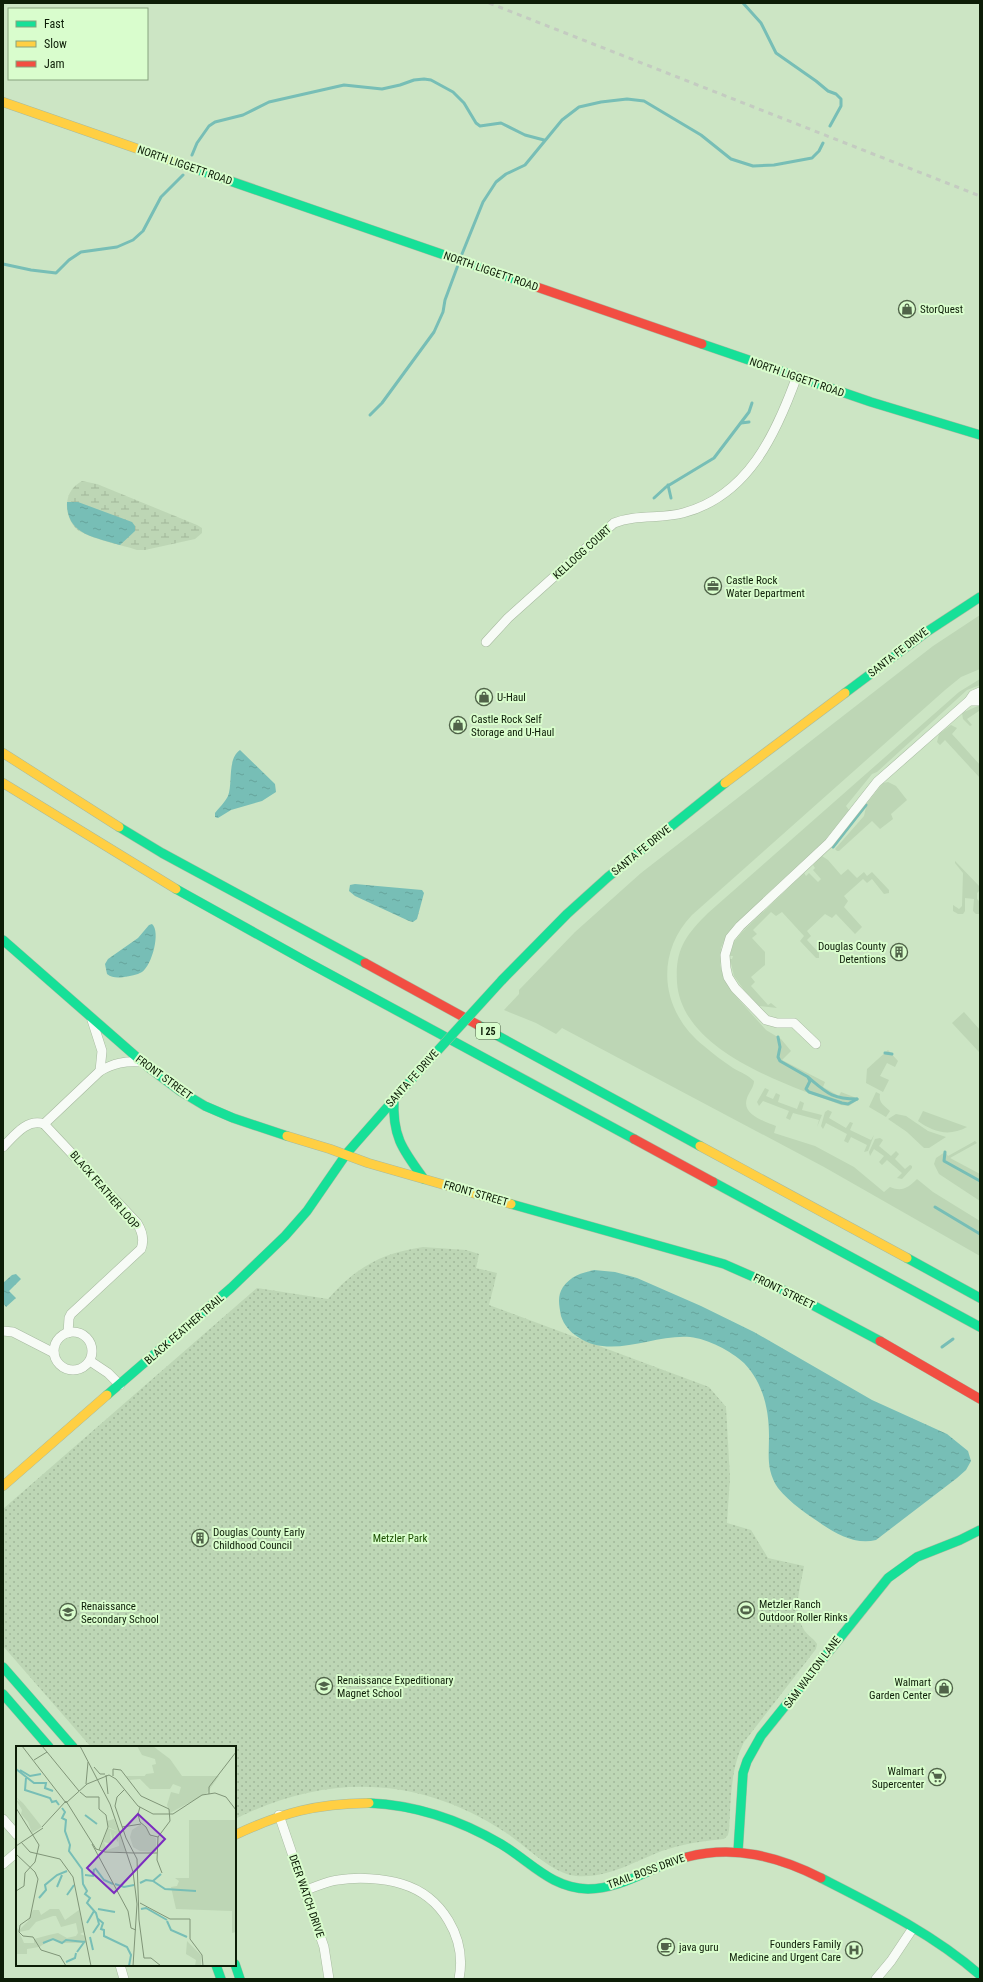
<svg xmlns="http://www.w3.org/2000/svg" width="983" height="1982" viewBox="0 0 983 1982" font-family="'Roboto Condensed',sans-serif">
	<defs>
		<pattern id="wetland-marsh" width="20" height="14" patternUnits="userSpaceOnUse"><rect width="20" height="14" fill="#bdd6b5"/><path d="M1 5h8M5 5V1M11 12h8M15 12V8" fill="none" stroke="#a1b79a"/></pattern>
		<pattern id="park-dots" width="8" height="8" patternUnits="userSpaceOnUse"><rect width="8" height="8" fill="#bdd6b5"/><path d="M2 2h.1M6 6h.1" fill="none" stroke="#a1b79a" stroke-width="1.8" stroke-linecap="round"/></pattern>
		<pattern id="water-ripples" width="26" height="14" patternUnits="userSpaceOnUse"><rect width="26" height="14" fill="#77beb6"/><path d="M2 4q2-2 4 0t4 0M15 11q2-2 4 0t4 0" fill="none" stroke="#66a39b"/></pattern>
	</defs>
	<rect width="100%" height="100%" fill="#cce5c4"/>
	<g fill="#bdd6b5">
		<path d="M980,615V669L961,677L945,690L692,915C654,955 661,1012 704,1046C713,1054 723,1061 733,1068C740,1072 748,1075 754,1081C754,1087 749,1092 747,1098C741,1115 765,1121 776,1126L774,1133L815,1146L854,1167L884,1192L890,1187C902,1192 908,1188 917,1179L933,1192L980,1221V1256L824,1167L562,1028L556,1034L536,1023L504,1010L519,994V990L575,932L641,873L933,646Z"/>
		<path d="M980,679V685L967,690L877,772L872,774L846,806L849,810L825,840L736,923L725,938L721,948L720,965L724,978L732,992L766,1030L781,1039L791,1051L782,1060L825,1082L823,1087L839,1096L841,1092L859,1099L849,1106L841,1105C787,1085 681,1051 677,982C675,949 686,935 708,913L959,692Z"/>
		<path d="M980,705V711H979L967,719L972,725L970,726L963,719L962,713Z"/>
		<path d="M951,725L957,728L952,734L980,765V778L945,740L940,745L937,742L939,734Z"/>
		<path d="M888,782L896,786L907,800L891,814L893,819L880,829L872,821L839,851H837L835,849L864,816L867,803L883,783Z"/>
		<path d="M822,856L828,860L841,875L848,869L857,878L864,872L867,876L872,872L889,890V893L884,894L872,879L867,883L863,879L844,896L848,901L844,907L862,927L855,934L836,914L832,918L825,914L807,931L811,936L807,940L819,953V958H816L800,941L804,936L782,912L776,916L771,912L753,930L757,934L752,938L765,952V965L751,977L755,982L751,986L768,1005L771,1003L777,1008L759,1006L744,990L734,976L730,959H732L733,956H730L734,942L742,932L804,873L806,876L809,873L818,882L821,879L813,870L815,868L813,865Z"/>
		<path d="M955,861L980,887V890L977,893V899L980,902V914H976L973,911L974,899L965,898V911L963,914H958L953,911V905L959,909L962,906L963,873L955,863Z"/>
		<path d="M964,1012L980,1030V1053L952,1023Z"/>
		<path d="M888,1050L898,1061L895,1067L887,1063L880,1076L889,1080L883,1092L866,1083L867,1069Z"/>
		<path d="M765,1088L769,1090L766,1096L773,1099L776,1093L780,1095L778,1102L797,1109L800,1101L804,1103L802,1110L822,1115L817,1127L819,1120L793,1113L790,1120L786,1118L789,1111L763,1101L759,1106L757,1102Z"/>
		<path d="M876,1092L880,1094C878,1103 885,1106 890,1111L886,1117L869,1107Z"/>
		<path d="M828,1110L832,1112L829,1118L846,1128L850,1122L853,1123L850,1130L871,1140L874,1135L868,1151L864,1152L867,1145L851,1137L848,1143L844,1141L847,1134L826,1123L823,1129L821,1126L825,1112Z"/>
		<path d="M923,1111L967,1127C949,1137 933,1132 918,1121Z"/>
		<path d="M896,1114L906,1116L928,1131L946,1137L929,1148H924L907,1132L888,1119Z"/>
		<path d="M880,1138L883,1140L879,1146L891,1156L896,1151L899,1154L895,1159L905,1169L910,1165L912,1166V1168L902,1179L897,1178L902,1173L887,1160L882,1165L879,1162L884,1156L874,1149L870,1156L869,1152L875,1139Z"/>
		<path d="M975,1141L977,1143L950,1158L980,1174V1201L939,1174L934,1164L936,1158L945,1152L948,1156Z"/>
	</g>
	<path fill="url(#wetland-marsh)" d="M82,481L97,484L197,525L202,528V533L195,539L145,550H137C119,544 98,541 81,532C71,527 66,513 67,503C68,493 73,486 82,481Z"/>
	<path fill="url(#park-dots)" d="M423,1247L466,1250L479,1254L476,1268L497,1273L489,1305L709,1387L726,1407L730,1478L727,1523L751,1530L768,1558L804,1566C801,1585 792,1610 803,1628C806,1635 814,1638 817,1644L816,1649L744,1742C730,1770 731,1799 729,1830L728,1835L724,1839C705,1841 687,1843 668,1849C637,1859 610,1879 576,1876C552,1874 525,1845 505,1832C418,1775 327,1773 235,1819V1747H91L3,1646V1509L257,1288L328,1299C356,1267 382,1253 423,1247Z"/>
	<g fill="url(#water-ripples)">
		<path d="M67,502H78L132,522L135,526V531L120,545C95,537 66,535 67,502Z"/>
		<path d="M240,750L275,784L276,792L262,801L231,810L218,818L215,817V813C219,808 225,802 228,796C233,783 227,759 240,750Z"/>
		<path d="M355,884L422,890L424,893L417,919L413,922L409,921L355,896L349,891L350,885Z"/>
		<path d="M152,924C161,932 152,965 142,972C137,975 130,976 124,977C118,978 112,978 107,974L105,964L108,959L138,938L149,925Z"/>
		<path d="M594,1270L615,1272L637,1278L701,1306L754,1332L872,1400L947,1434L968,1451L971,1461L966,1470L957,1478L876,1540C857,1545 838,1535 823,1525C807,1514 790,1503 778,1488C766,1470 769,1455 769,1436C769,1409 763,1383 744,1363C731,1351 708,1339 690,1337C653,1334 611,1360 578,1337C570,1332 564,1325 561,1316C559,1305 557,1296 563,1287C571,1276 581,1273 594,1270Z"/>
		<path d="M16,1274L21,1279L9,1291L16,1298L6,1307L3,1303V1283L12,1275Z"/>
	</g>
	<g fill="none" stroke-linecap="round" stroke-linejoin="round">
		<g stroke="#77beb6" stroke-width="3">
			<path d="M743,3L761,23L776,53L816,81L828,91L836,94L841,99V106L830,126"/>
			<path d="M192,155L197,143L209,126L215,122L243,115L269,102L344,85L382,89L400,85L414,80L424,79L431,80L453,92L464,103L476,123L480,126L501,123L525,135L544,140"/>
			<path d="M462,254L483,202L496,182L506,174L525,165L562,120L579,107L601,102L627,99L644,101L701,135L731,159L753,166L774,165L812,158L819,151L823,143"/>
			<path d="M3,264L31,270L56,273L69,260L81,252L117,247L133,240L143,231L161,197L183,175"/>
			<path d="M370,415L382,403L434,332L443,312L445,300L458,265"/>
			<path d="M741,423L749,422"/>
			<path d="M668,485L671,498"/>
			<path d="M654,498L666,487L714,458L749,412L752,403"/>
			<path d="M833,847L866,805"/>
			<path d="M778,1037L780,1047L778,1057L780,1061L808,1077L810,1081L806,1089L809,1092L842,1103L848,1104L857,1099"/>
			<path d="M885,1053L892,1054"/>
			<path d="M809,1078C827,1093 832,1099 857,1099"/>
			<path d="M945,1152L944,1161L980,1181"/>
			<path d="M935,1207L980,1234"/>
			<path d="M942,1347L953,1339"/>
		</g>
		<g stroke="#a7baa0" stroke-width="10">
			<g id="street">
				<path d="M486,642L508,618L614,523C636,514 661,519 683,513C748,496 776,434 797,376"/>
				<path d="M969,701H980"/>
				<path d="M92,1020L102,1051L100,1071"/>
				<path d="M816,1044L794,1023H777L766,1020L735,988L728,977L726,968L725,955L730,938L740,926L829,843L877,782L969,701L973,695L980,692"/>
				<path d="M44,1124L100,1071C114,1063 125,1061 141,1062"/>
				<path d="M3,1147C14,1136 27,1118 44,1124L137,1223C142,1231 145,1239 141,1249L71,1314L69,1318L68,1333"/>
				<path d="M3,1331L13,1332L54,1353"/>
				<circle cx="73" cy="1351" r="19"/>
				<path d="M90,1361L108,1373L120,1385"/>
				<path d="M279,1815L324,1947L329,1979"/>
				<path d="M3,1819L17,1835"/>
				<path d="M3,1864L17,1852"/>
				<path d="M306,1890C316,1887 327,1881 338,1880C357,1877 383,1878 402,1884C442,1896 467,1938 459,1979"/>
				<path d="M120,1965L124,1979"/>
				<path d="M876,1979L891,1961L913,1928"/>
			</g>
		</g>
		<g stroke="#a7baa0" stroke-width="10">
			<g id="fast">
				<path d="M184,165L531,285"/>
				<path d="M702,344L871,402L980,435"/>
				<path d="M845,693L928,631L980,597"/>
				<path d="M119,827L162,853L365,963"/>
				<path d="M176,889L309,963L634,1139"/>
				<path d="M3,940L148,1067L180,1091L205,1106L233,1118L287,1136"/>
				<path d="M502,980L567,914L608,877L725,783"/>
				<path d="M478,1025L700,1146"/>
				<path d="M394,1098C392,1136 402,1149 424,1179"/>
				<path d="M713,1182L980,1327"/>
				<path d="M511,1204L724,1264L790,1293L880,1341"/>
				<path d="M907,1258L980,1298"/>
				<path d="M107,1395L231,1288L285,1236L307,1211L347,1153L420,1070"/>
				<path d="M3,1667L73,1747"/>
				<path d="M3,1694L49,1747"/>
				<path d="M369,1803C416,1805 460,1820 501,1844C531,1862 551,1888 588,1889C623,1889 654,1865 687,1857"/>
				<path d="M738,1852L743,1773L747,1761L761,1736L888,1578L917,1557L960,1540L980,1530"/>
				<path d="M821,1878C876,1906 933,1934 980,1975"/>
				<path d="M235,1964L240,1979"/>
				<path d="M216,1965L221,1979"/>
			</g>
		</g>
		<g stroke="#a7baa0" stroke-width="10">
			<g id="slow">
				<path d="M3,102L184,165"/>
				<path d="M3,753L119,827"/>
				<path d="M3,783L176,889"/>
				<path d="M725,783L845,693"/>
				<path d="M287,1136L330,1149L368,1163L511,1204"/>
				<path d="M700,1146L907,1258"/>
				<path d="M3,1486L107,1395"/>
				<path d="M235,1835C284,1812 315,1804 369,1803"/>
			</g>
		</g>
		<g stroke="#a7baa0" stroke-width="10">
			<g id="jam">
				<path d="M531,285L702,344"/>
				<path d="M365,963L478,1025"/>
				<path d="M634,1139L713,1182"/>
				<path d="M880,1341L980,1399"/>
				<path d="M687,1857C734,1845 778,1856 821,1878"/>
			</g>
		</g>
		<use href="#street" stroke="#f7fbf6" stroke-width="9"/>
		<use href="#fast" stroke="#16e098" stroke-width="9"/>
		<use href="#slow" stroke="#ffcf43" stroke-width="9"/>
		<use href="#jam" stroke="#f24e42" stroke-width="9"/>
		<path stroke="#c4cbc1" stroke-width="3" stroke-dasharray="5 5" stroke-linecap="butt" d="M489,3L980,196"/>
		<g stroke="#a7baa0" stroke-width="10" stroke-linecap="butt">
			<path id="fast-bridge" d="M420,1070L502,980"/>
		</g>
		<use href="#fast-bridge" stroke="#16e098" stroke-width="9"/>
	</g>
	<defs>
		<g id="shop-ring" transform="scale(0.9)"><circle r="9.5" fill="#d9fdcd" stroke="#506349" stroke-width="1.5"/><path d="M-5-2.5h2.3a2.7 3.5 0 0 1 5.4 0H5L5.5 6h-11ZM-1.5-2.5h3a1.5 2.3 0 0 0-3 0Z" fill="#506349"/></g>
		<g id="office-ring" transform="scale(0.9)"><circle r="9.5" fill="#d9fdcd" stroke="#506349" stroke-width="1.5"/><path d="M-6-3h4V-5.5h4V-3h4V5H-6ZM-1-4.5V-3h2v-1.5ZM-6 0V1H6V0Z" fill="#506349"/></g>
		<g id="building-ring" transform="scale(0.9)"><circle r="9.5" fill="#d9fdcd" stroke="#506349" stroke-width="1.5"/><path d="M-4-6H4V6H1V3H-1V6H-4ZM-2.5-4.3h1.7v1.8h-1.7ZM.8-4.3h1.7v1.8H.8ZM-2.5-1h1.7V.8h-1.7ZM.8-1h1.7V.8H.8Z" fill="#506349"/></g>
		<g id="stadium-ring" transform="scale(0.9)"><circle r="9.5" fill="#d9fdcd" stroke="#506349" stroke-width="1.5"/><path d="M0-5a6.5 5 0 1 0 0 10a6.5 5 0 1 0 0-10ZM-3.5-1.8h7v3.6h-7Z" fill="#506349"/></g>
		<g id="school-ring" transform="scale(0.9)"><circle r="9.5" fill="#d9fdcd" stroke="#506349" stroke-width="1.5"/><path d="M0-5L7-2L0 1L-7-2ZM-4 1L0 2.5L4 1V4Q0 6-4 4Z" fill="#506349"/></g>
		<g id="supermarket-ring" transform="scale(0.9)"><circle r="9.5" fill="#d9fdcd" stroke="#506349" stroke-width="1.5"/><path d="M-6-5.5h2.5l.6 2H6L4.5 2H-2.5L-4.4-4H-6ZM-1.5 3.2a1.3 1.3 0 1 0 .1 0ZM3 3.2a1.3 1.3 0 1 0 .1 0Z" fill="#506349"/></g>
		<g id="cafe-ring" transform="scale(0.9)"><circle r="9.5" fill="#d9fdcd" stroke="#506349" stroke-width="1.5"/><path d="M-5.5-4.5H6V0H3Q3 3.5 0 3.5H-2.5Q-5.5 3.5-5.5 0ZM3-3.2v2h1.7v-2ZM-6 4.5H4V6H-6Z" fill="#506349"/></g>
		<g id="hospital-ring" transform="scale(0.9)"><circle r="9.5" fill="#d9fdcd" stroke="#506349" stroke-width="1.5"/><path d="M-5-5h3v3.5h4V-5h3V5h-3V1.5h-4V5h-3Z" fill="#506349"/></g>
	</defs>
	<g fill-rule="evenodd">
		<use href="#shop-ring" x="907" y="309"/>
		<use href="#office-ring" x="713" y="586"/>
		<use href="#shop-ring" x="484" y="697"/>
		<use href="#shop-ring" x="458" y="725"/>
		<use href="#building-ring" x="899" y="952"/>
		<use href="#building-ring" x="200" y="1538"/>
		<use href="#stadium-ring" x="746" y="1610"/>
		<use href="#school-ring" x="68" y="1612"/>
		<use href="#school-ring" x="324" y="1686"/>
		<use href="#shop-ring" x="944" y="1688"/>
		<use href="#supermarket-ring" x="937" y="1777"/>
		<use href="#cafe-ring" x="666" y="1947"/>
		<use href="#hospital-ring" x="854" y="1950"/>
	</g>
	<g text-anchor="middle" stroke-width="4" stroke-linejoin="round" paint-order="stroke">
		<rect fill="#d9fdcd" stroke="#4a6042" stroke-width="1" x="476" y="1023" width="24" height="16" rx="3"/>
		<g font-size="10" font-weight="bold" fill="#0d1d07">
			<text x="488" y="1035">I 25</text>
		</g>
		<g font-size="11" fill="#0d1d07" stroke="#d9fdcd">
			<text transform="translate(185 165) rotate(19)" y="4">NORTH LIGGETT ROAD</text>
			<text transform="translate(491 271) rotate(19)" y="4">NORTH LIGGETT ROAD</text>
			<text transform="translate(797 377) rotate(19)" y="4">NORTH LIGGETT ROAD</text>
			<text transform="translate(582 552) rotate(-42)" y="4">KELLOGG COURT</text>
			<text transform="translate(898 652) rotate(-38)" y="4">SANTA FE DRIVE</text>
			<text transform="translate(641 850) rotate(-39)" y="4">SANTA FE DRIVE</text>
			<text transform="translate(164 1077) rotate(36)" y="4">FRONT STREET</text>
			<text transform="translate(412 1078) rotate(-48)" y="4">SANTA FE DRIVE</text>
			<text transform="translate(105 1190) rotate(49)" y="4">BLACK FEATHER LOOP</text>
			<text transform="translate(476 1193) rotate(16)" y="4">FRONT STREET</text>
			<text transform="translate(784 1291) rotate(26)" y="4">FRONT STREET</text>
			<text transform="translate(184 1329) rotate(-41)" y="4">BLACK FEATHER TRAIL</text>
			<text transform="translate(812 1672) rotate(-53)" y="4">SAM WALTON LANE</text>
			<text transform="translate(646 1871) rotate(-20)" y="4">TRAIL BOSS DRIVE</text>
			<text transform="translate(307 1896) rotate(71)" y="4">DEER WATCH DRIVE</text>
		</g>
		<g font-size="11" fill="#0d1d07" stroke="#d9fdcd" text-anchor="start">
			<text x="920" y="313">StorQuest</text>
			<text x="726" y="584">Castle Rock<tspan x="726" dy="13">Water Department</tspan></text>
			<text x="497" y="701">U-Haul</text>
			<text x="471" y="723">Castle Rock Self<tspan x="471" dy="13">Storage and U-Haul</tspan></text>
			<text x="886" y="950" text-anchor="end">Douglas County<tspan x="886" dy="13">Detentions</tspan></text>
			<text x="213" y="1536">Douglas County Early<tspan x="213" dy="13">Childhood Council</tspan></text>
			<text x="759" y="1608">Metzler Ranch<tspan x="759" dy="13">Outdoor Roller Rinks</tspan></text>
			<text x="81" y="1610">Renaissance<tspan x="81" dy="13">Secondary School</tspan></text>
			<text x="337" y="1684">Renaissance Expeditionary<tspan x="337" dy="13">Magnet School</tspan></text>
			<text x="931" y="1686" text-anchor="end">Walmart<tspan x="931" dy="13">Garden Center</tspan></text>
			<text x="924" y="1775" text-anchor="end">Walmart<tspan x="924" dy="13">Supercenter</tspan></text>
			<text x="841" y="1948" text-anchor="end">Founders Family<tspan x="841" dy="13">Medicine and Urgent Care</tspan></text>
			<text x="679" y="1951">java guru</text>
		</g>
		<g font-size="11" fill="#1b4f00" stroke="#d9fdcd">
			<text x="400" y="1542">Metzler Park</text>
		</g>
	</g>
	<g transform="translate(16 1746)">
		<rect width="220" height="220" fill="#cce5c4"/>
		<path d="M0,51L7,57L26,81L16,87L12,76L5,68L6,64L0,54L4,56ZM98,73L103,86L110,107L84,104L92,82L103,86L92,81L91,75ZM94,84L97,95L99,87L101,96L102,95V88L103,100L91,104L88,96L95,98ZM173,74H220V186L216,187V165L160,163L155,141L161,140L163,135L159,132H173ZM34,163H43L49,174L63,164L68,186L64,188L69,190L70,197H45L37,193L23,201L11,203V208H0V181L3,184L12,175L17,164H23L25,169ZM37,170H40L45,181L60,177L62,187L60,190L51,192L42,187L33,189V186V189L18,193V197H8L3,186L13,184L20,176ZM171,195L185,209V220H179L180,214L170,208Z" fill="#bdd6b5" fill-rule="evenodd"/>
		<path d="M121,0H137L142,4L154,13L166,30H202L156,38L153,42L137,43L130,39L127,33L130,28L138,27L136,19L140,18L139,13L126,9Z" fill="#bdd6b5"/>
		<path d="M110,30H203L191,47L154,67L151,59L155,46L163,48L165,41L157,38L154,43H134L124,33L113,34ZM125,78L130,81L135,90L140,92V106L124,105L117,101L114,91L116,84Z" fill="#bdd6b5"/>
		<path fill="none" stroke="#77beb6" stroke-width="2" d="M0,23L18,37H30L29,42L37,45M4,24L14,30L25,28M10,32L9,44L34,52L36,56L40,55L43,59M46,62L49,66L46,72L50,74L49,85L54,99L53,105L66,123L67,138L71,145L69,148L74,152L71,157L80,167L83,178L77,187M69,69L81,78M79,122L88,134L97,138M69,129L77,130L78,123M137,135L149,143L180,145M124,137L130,134L137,135L145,128M99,138L108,141L118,139M41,141L46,129M51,149L58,139M23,152L30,144L29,139L41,129L51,125M82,163L99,166M125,163L130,162L151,174M81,172L87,177L85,183L88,184V190L111,201L115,209L113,220M151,175L155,184L171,191M71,177L78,165M74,191L77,204M27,197L37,193L46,197L50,194L69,196M61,206L69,195M50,216L59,212L60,207"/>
		<path fill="none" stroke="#809578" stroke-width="1" d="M6,0L50,57L71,38L93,29L100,33L122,60L137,68H157L186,49L199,47L210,51L220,64M64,0L94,58L117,126L121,158L117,220M31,6L63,45M18,14L31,6L26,0M78,21L84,28H89M90,29L92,48M97,30V23L105,24L125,50L153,63L154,75L142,91L141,114L146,127M70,38L72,16M109,43L101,51L99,60L110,92L121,113L123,174L128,212M64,46L70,51H83V63L90,69L92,81L83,104M193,48V41L220,6M124,61L122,68L124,76L130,81L134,89L142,91M0,62L23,99L19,116L9,127L8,140L0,145M26,81L50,55L80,103L89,106L118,107M106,81L125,78M5,96L14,106L44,113L57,131L75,220M76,98L112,165L115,182L120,184M0,100L27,82M118,107H141M0,108L19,126L22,133L14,172L4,179L3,186L7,190L17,191L25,204L44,210L50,220M124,157L154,173H174V193L186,209L187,220M128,212H135L145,220"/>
		<path fill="#7b2cbf" fill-opacity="0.15" stroke="#7b2cbf" stroke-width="2" d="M122,68L149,93L98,147L71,122Z"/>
		<rect width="220" height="220" fill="none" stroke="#0d1d07" stroke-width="2"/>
	</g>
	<rect width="983" height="1982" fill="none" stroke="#0d1d07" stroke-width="8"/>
	<rect x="8" y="8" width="140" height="72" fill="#d9fdcd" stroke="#87a37e"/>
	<rect x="16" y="21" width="20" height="6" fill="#16e098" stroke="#87a37e"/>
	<text x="44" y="28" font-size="12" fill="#0d1d07">Fast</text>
	<rect x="16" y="41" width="20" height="6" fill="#ffcf43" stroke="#87a37e"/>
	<text x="44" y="48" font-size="12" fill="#0d1d07">Slow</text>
	<rect x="16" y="61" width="20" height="6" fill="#f24e42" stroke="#87a37e"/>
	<text x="44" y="68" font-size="12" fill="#0d1d07">Jam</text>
</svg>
